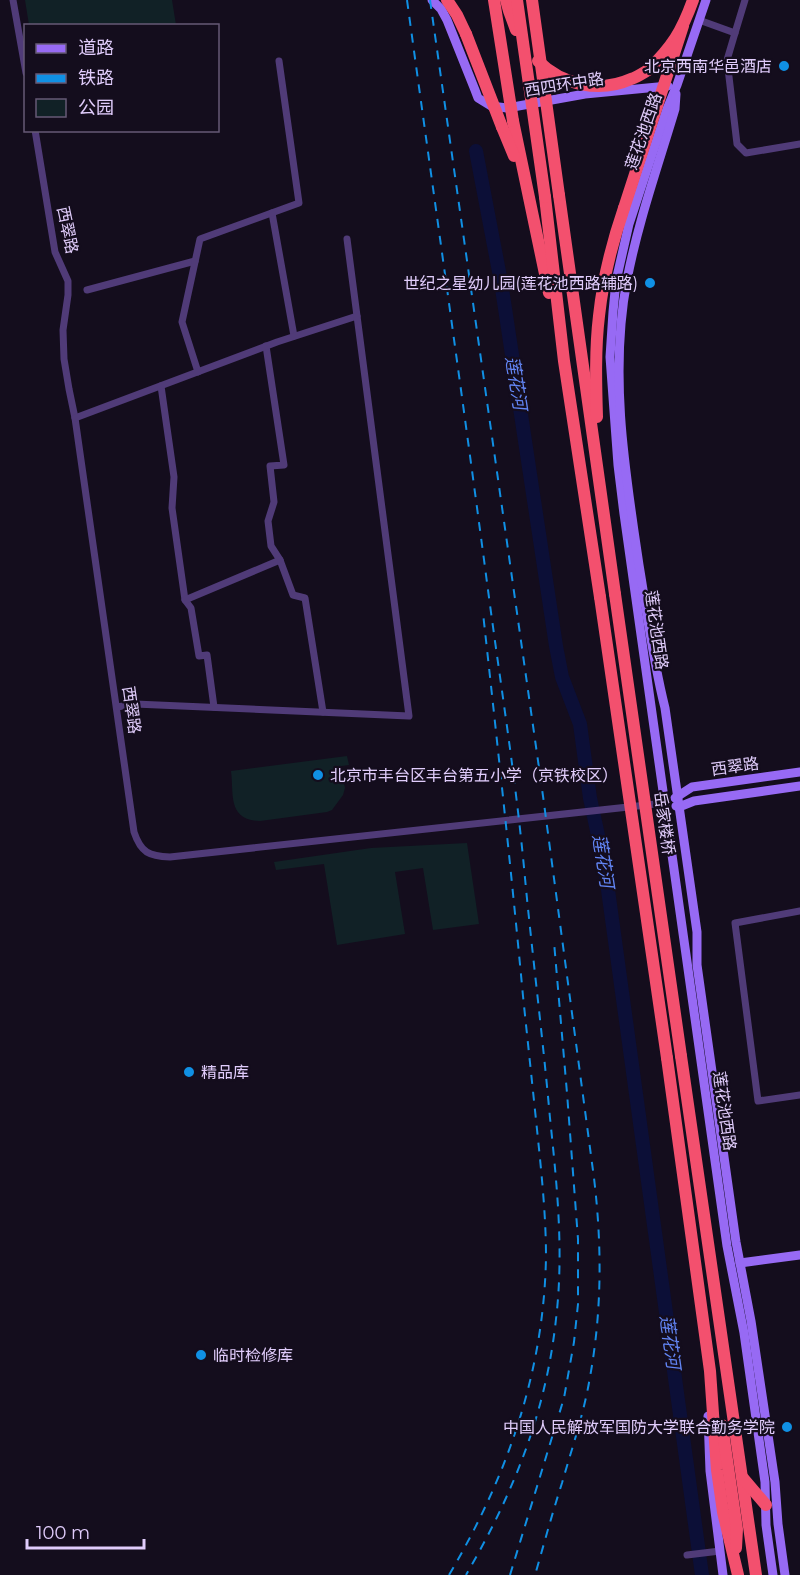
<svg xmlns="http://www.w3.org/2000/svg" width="800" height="1575" viewBox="0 0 800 1575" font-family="Montserrat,'Noto Sans SC',sans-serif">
	<rect width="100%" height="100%" fill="#140d1d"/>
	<g fill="#112126">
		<path d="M25,0H172L176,25H29Z"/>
		<path d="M347,756L349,765L334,767L342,775L345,788L343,795L332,810L327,812L260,821C227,820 234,794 231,771Z"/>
		<path d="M467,843L479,924L433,930L423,868L395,872L405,934L337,945L324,864L276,870L274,862L371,848Z"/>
	</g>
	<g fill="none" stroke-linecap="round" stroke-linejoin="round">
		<path stroke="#0c0f37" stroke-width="14" d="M476,151L501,282L556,646L562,677L580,724L590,798L605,868L702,1575"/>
		<g stroke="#503b78" stroke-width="7">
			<path d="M13,0L26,73"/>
			<path d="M699,20L735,33L745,0"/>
			<path d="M735,33L727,60L737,144L746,153L800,144"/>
			<path d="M35,130L55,252L68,281V295L63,330L64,359L69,389L75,418C94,556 115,694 134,832C141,853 149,856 170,857L665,803"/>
			<path d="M272,213L294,336"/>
			<path d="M87,290L195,261"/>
			<path d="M266,346L284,465L270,466L274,502L268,521L271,546L280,560"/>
			<path d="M198,372L182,322L200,239L299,203L279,61"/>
			<path d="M161,386L174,477L172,508L185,600L191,608L199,656L207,655L214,707"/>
			<path d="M75,418L277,342L357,316"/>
			<path d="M185,600L280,560L293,595L305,598L323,712"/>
			<path d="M117,707L135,704L409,716L347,239"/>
			<path d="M800,911L735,923L758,1101L800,1095"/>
			<path d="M687,1555L720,1551"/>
		</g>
		<g stroke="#976af4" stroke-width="9">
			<path d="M432,0L441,9L447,20L475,90L478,98L491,106L507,108L585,94L668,86"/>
			<path d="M706,0L677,85L667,109L629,224L616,281L613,312L610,357L618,465L624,514L727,1246L744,1333L765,1482L766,1525L773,1575"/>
			<path d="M676,94L675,109C658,166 638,222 627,280C609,374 625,471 639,565C647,613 653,661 665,708L697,932V965L736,1242L751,1321L775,1482L778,1524L785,1575"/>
			<path d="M675,798L692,787L800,772"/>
			<path d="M676,806L679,807L694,801L800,786"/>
			<path d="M740,1263L800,1255"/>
			<path d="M708,1416L710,1471L723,1575"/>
		</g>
		<g stroke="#f3506e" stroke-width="12">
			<path d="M447,0L457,15L466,34"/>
			<path d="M648,70C672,47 682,31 693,0"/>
			<path d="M513,121L549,293"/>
			<path d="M502,127L514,156"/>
			<path d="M559,195L615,594"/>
			<path d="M545,197L564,361L600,597"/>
			<path d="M597,417C596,384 595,349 599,316C603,278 612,243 624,208"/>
			<path d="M681,1056L756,1575"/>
			<path d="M667,1058L710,1371L717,1470L723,1512L738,1575"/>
			<path d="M722,1425L737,1529L736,1548"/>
			<path d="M742,1477L766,1505"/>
		</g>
		<g stroke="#1090e4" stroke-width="2" stroke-dasharray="9 8" stroke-linecap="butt">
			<path d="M407,0C434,197 462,393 488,590C499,673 512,755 521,838C524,865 526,891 529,918C536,985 544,1051 550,1118C557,1185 564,1252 556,1319C546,1413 513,1494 466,1575"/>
			<path d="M430,0L543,796L594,1178C602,1245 602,1311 590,1377C584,1413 572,1448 562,1483C552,1514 544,1544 535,1575"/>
			<path d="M449,1575C507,1477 544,1372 546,1257C546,1218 542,1178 538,1139C533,1091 528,1044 523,996C511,868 497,740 483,613"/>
			<path d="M510,1575L564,1398L574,1342L578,1304V1239L567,1093L554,942"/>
		</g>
		<g stroke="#f3506e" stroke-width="12">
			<path d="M494,0L513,121"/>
			<path d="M506,0L509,11L516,30"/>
			<path d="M517,0L545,197"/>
			<path d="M532,0L559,195"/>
			<path d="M466,34L502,127"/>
			<path d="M538,61C562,85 600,93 631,79C637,77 643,73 648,70"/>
			<path d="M624,208L683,26"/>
			<path d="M615,594L681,1056"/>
			<path d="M600,597L667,1058"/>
		</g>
	</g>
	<g fill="#1090e4" stroke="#140d1d" stroke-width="2">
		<circle cx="784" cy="66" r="6"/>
		<circle cx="650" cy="283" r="6"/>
		<circle cx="318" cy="775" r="6"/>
		<circle cx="189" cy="1072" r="6"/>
		<circle cx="201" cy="1355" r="6"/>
		<circle cx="787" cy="1427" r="6"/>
	</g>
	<g text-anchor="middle" stroke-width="4.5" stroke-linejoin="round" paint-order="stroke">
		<g font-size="16" fill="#e0ccfb" stroke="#140d1d" text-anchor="end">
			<text x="772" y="72">北京西南华邑酒店</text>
			<text x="638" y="289">世纪之星幼儿园(莲花池西路辅路)</text>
			<text x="330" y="781" text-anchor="start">北京市丰台区丰台第五小学（京铁校区）</text>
			<text x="201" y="1078" text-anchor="start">精品库</text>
			<text x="213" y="1361" text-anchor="start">临时检修库</text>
			<text x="775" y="1433">中国人民解放军国防大学联合勤务学院</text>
		</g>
		<g font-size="16" fill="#e0ccfb" stroke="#140d1d">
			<text transform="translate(564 84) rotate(-9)" y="6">西四环中路</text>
			<text transform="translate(643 131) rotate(-71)" y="6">莲花池西路</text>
			<text transform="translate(68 230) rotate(78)" y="6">西翠路</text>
			<text transform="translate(657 630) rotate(82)" y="6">莲花池西路</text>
			<text transform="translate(132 710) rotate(82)" y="6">西翠路</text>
			<text transform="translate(735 766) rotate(-8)" y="6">西翠路</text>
			<text transform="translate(665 823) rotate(82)" y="6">岳家楼桥</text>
			<text transform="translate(725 1111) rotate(82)" y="6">莲花池西路</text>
		</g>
		<g font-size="18" font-style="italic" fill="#6285f4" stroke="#140d1d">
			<text transform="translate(516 383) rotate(81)" y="6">莲花河</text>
			<text transform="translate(603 861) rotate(81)" y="6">莲花河</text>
			<text transform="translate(670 1342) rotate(82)" y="6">莲花河</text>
		</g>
	</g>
	<rect x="24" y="24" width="195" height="108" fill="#140d1d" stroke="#665976" stroke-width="1.5"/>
	<rect x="36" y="44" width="30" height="9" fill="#976af4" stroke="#665976" stroke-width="1.5"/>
	<text x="78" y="54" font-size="18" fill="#e0ccfb">道路</text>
	<rect x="36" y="74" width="30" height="9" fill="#1090e4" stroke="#665976" stroke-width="1.5"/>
	<text x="78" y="84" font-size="18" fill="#e0ccfb">铁路</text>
	<rect x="36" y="99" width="30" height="18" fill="#112126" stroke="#665976" stroke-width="1.5"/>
	<text x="78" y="114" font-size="18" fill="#e0ccfb">公园</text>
	<path d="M27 1539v9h117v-9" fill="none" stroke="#e0ccfb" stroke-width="3"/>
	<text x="36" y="1539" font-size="18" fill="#e0ccfb" stroke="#140d1d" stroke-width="4.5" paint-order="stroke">100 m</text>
</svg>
